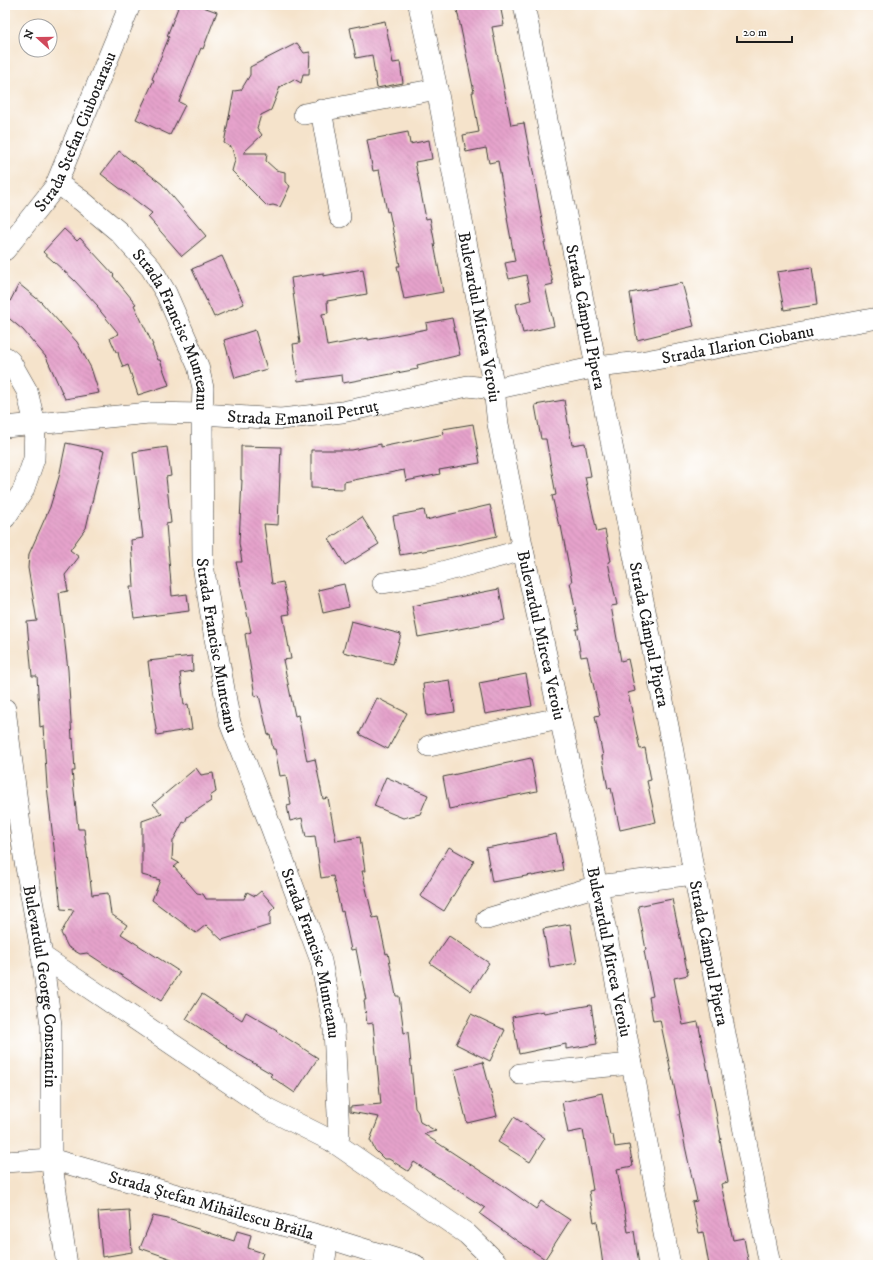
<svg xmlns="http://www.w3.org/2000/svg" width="883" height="1270" viewBox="0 0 883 1270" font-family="'IM FELL DW Pica',serif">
	<defs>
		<pattern id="building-back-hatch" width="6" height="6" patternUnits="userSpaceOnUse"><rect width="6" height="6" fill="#e5a2cb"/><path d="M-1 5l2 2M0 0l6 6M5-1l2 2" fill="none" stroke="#c48bae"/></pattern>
	</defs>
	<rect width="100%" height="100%" fill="#fff"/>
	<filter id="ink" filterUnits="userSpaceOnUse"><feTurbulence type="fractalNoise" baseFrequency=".025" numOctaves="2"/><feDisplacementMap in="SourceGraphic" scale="8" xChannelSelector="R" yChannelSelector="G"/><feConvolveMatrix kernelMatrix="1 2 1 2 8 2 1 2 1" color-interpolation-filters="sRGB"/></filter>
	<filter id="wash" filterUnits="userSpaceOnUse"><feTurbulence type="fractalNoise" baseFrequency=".012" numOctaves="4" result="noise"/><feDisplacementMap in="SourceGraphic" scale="16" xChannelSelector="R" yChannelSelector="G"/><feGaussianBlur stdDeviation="0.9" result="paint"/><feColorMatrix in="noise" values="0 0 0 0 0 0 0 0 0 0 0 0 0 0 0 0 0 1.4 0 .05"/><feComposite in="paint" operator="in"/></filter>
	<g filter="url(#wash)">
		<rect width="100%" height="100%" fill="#f5e3cb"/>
		<g id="blocks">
			<g fill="url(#building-back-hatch)">
				<path d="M179,5H198L217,12L203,49L201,48L179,102L185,105L170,135L136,119L154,80L152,79L169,37L167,36Z"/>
				<path d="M456,5H500L504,25L492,27L511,125L524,123L546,242H544L553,284L545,286L554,326L523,333L516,304L531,300L526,275L509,279L505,263L515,261L507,218H508L498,161L489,163L486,148L466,152L463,135L479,132L472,92H474Z"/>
				<path d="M385,21L393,63L400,62L403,83L377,88L372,55L356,58L350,28Z"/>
				<path d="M297,43L304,53L310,52L309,74H303L301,83L294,79L280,87L271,110L261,115L257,128L262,135L243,153H267L266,161L276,170L285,172V182L290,186L280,207L273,205L267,206L232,171L235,160L232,148L224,143L234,91L241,90L250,75V67Z"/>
				<path d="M408,132L410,144L429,140L432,159L415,162L426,219L430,218L435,244H434L443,292L404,299L397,266H400L389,211L387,212L379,170L373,171L367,140Z"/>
				<path d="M119,151L162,184L206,236L182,256L148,217L152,213L101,174Z"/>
				<path d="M64,229L77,241L80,238L114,275L113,276L136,304L134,305L153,345H152L158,360H160L169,385L138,395L128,365L123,367L119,357L118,352H116L110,338L119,334L97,307L98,306L74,280L43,252Z"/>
				<path d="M222,256L244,304L214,317L192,269Z"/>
				<path d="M812,267L817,305L784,310L777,272Z"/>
				<path d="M363,269L367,294L327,301L328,313L322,314L327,346L368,338V340L427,329L426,323L452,318L460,355L417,365L418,369L343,383L342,375L298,381L293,344L300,343L291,278L323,273V276Z"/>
				<path d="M682,283L694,326L637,340L630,293Z"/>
				<path d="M19,284L41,302L77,342L91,368L99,393L65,399L46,357L23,330L5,315V311Z"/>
				<path d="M255,330L267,369L235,378L224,340Z"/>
				<path d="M564,400L572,445L585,443L591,476L585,477L597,532L605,530L611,561L608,562L617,605L611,606L621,661L628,659L635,691L628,693L640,749L645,748L651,780L647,781L656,822L620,830L611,788L608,789L602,756H603L595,716L600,715L587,656L581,657L576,629H579L570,582H572L561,526H559L552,496L556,495L546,439H541L535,405Z"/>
				<path d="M473,424L480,463L439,470L440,474L406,481L404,470L344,482V489L311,488V450H352L381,444V447L444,434L443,429Z"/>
				<path d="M66,443L104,451L86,528L70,550L79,557L65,575L68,591L59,593L68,670L72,739L73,738L75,771H72L78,829H84L92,895L108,893L111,914L127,925L121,934L180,972L161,1001L87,953L80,954L68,947L61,933L74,910L61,909L47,786L43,726L40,727L37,676H32L27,622L37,621L28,568L29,554L50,507L59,477Z"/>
				<path d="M241,446L281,447L278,525L264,524L272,584L283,582L290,614L283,615L291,659L283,660L295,716L298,715L307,761L315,759L323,799L328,798L336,841L360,837L365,871H362L373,918L378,917L386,954L388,953L396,996H399L404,1033L408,1032L415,1108L418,1112L420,1122L436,1131L424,1134L502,1185L536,1209L541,1201L570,1220L545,1259L516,1240L480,1214L485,1208L414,1162L408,1171L389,1159H384L375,1150L370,1140L379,1117L350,1112V1107L381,1104L373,1023L367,1024L364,1000H366L356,949L351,950L343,911L341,912L333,876L321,878L315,836L306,837L302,818L290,821L287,806L291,805L286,775L280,776L275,749H273L270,734L268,735L259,695L255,696L245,634L251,632L236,562H242L239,543L242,480H241Z"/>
				<path d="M167,447L171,476L166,477L171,523L166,524L172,596L187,594L189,611L134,618L130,587H134L131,540L143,538L133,452Z"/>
				<path d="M490,505L497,536L452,546L400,555L393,516L424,510L426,520Z"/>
				<path d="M362,517L379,544L345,565L329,539Z"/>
				<path d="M344,584L349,607L323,613L318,590Z"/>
				<path d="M499,589L505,620L418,637L412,606Z"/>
				<path d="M351,621L401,634L393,664L343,652Z"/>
				<path d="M192,656L193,671L180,673L184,705L188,704L192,729L157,735L153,710H154L148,661Z"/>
				<path d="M526,674L532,706L485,714L479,683Z"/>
				<path d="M450,680L455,712L427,716L423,684Z"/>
				<path d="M377,698L407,713L388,749L359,734Z"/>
				<path d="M531,758L537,791L449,809L443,777Z"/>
				<path d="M196,768L201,775L213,773L216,792L210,796L211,801L187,817L185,823L183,822L173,841L172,859L179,863L174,867L197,893L203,894L206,899H244L247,892L255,896L261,891L275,907L270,912V925L222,940L206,925L196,933L152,900L160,880L142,875V821L162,814L153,804Z"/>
				<path d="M386,777L428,795L420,814L403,818L374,806Z"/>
				<path d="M556,834L563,870L532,876V875L492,882L486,848L525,841Z"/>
				<path d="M449,847L474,861L444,911L420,896Z"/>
				<path d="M672,899L688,975L674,978L683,1025L698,1022L714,1101L721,1140H720L728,1182L721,1184L733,1240L744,1238L749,1265H709L703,1232L699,1233L692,1202L697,1201L685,1146L679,1114H680L660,1020L653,1021L649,997L653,996L644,951L646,950L638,906Z"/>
				<path d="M570,924L577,963L550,968L543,929Z"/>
				<path d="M449,936L489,963L471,991L430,963Z"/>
				<path d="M202,994L242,1020L246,1012L277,1030L276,1031L318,1058L295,1093L270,1076L272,1074L226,1047L227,1046L186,1019Z"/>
				<path d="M591,1005L597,1044L566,1049V1044L519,1054L512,1017L543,1011L544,1013Z"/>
				<path d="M471,1014L505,1030L490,1061L456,1044Z"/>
				<path d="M483,1062L497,1116L467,1123L454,1070Z"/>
				<path d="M602,1093L610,1135H613L615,1147L629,1145L633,1166L617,1169L628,1232L634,1231L639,1265H603L597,1221L594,1222L589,1191L593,1190L583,1130L568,1133L562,1102Z"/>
				<path d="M514,1117L545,1138L530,1162L498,1142Z"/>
				<path d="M129,1210L132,1252L102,1257L98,1212Z"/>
				<path d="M153,1216L168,1219L234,1241L237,1231L251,1235L248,1248L263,1253L259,1265H189L140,1248Z"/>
			</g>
		</g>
	</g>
	<g filter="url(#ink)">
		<use href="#blocks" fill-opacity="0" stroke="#3d3a36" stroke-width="1"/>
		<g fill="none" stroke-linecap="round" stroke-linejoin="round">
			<g stroke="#3d3a36" stroke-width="22">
				<g id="minor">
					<path id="s1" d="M419,5L437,89L494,389L498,424L523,550L597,886L632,1064L670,1265"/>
					<path id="s2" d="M524,5L672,746L694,874L770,1265"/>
					<path d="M321,110L340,217"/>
					<path d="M304,114L437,89"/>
					<path id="s3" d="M57,183L82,201L119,232L151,268L166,293L198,366L203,388L202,414L203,565L213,627L230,723L271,827L321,961L334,1029L339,1135L332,1141"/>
					<path id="s4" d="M5,250L55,187L130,5"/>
					<path d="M5,357L10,361L27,391L35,424L34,459L23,491L5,518"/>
					<path id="s5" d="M5,427L149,413L202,414L281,419L342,412L468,386L494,389L597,367L640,362L878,318"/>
					<path d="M383,583L427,576L523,550"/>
					<path id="s6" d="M5,709L24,856L42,956L51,1025V1159L67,1265"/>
					<path d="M429,746L559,718"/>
					<path d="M487,919L597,886L694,874"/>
					<path d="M42,956L268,1109L332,1141L467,1234L499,1265"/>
					<path d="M520,1074L632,1064"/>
					<path id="s7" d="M5,1162L51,1159L328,1238L415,1265"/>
					<path d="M324,1265L328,1238"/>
				</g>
			</g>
			<use href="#minor" stroke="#fff" stroke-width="21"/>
		</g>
	</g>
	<g text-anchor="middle" stroke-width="3" stroke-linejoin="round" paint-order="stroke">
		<g font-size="17" fill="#1c1c1c" stroke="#fff">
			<text dy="6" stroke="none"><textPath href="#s4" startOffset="139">Strada Stefan Ciubotarasu</textPath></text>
			<text dy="6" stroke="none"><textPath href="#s2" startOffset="318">Strada Câmpul Pipera</textPath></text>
			<text dy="6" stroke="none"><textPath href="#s1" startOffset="318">Bulevardul Mircea Veroiu</textPath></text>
			<text dy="6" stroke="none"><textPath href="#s3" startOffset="193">Strada Francisc Munteanu</textPath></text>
			<text dy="6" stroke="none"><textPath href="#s5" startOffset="741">Strada Ilarion Ciobanu</textPath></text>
			<text dy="6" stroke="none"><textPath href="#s5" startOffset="299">Strada Emanoil Petruț</textPath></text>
			<text dy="6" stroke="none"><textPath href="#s1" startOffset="642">Bulevardul Mircea Veroiu</textPath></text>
			<text dy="6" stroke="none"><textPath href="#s2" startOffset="642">Strada Câmpul Pipera</textPath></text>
			<text dy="6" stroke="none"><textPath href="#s3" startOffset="517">Strada Francisc Munteanu</textPath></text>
			<text dy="6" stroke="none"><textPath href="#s1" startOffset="966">Bulevardul Mircea Veroiu</textPath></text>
			<text dy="6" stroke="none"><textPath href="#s2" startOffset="966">Strada Câmpul Pipera</textPath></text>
			<text dy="6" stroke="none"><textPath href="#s3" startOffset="841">Strada Francisc Munteanu</textPath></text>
			<text dy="6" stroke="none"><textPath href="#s6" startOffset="280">Bulevardul George Constantin</textPath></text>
			<text dy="6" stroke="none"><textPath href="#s7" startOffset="213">Strada Ștefan Mihăilescu Brăila</textPath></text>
		</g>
	</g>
	<rect width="883" height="1270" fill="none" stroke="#fff" stroke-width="20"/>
	<g transform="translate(38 38) rotate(291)"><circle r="19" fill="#ffffff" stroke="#a4a4a4"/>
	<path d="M0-3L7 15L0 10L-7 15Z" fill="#d1495b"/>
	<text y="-6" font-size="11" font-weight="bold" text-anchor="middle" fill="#1c1c1c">N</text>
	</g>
	<path d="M737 36v6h55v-6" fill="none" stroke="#1c1c1c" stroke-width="2"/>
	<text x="743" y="36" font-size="12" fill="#1c1c1c" stroke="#ffffff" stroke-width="3" paint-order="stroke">20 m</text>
</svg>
